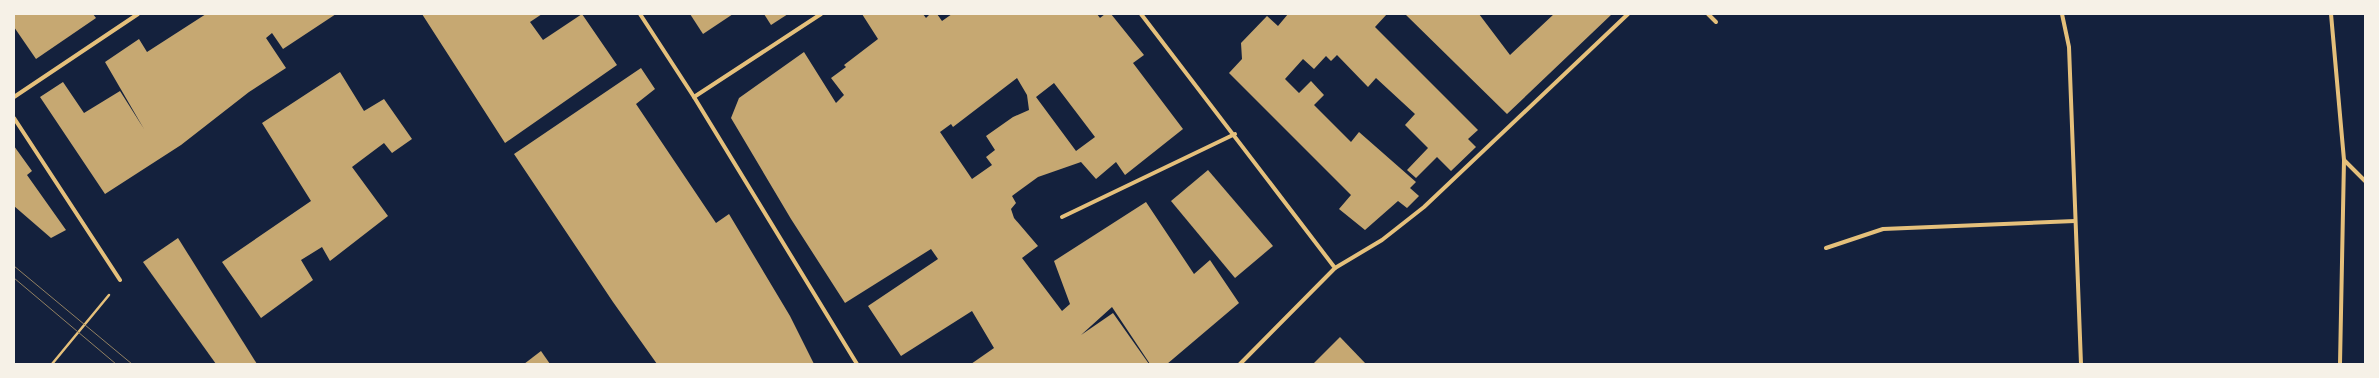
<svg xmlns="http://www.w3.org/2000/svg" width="2379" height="378" viewBox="0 0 2379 378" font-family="Montserrat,sans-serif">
	<rect width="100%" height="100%" fill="#14213d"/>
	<g fill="#c6a872" fill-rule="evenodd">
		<path d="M14,14H93L96,18L36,59L14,27Z"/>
		<path d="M206,14H336L283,49L272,33L266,38L286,68L249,92L181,145L105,194L40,97L63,82L84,113L120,91L144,129L105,62L139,39L147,52Z"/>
		<path d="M422,14H542L530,22L543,40L582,14L617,65L505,143Z"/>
		<path d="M690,14H733L703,34Z"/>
		<path d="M764,14H788L771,25Z"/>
		<path d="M862,14H923L926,18L930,14H937L942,21L952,14H1097L1100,18L1105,14H1111L1144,55L1133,63L1183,129L1125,175L1116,162L1096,179L1081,162L1038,177L1012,196L1016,203L1011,209L1014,218L1038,246L1022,258L1062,311L1070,304L1054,261L1146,202L1194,274L1210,260L1239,303L1167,364H1150L1112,307L1081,335L1113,313L1149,364H971L994,348L972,311L901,356L868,306L938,259L931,249L845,303L791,219L731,118L739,98L804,52L836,103L844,95L831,78L846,67L844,65L878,39ZM1017,78L1027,95L1029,110L1013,117L986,136L995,150L986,157L992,165L972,179L940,132L951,124L953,127ZM1054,83L1095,137L1076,151L1036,97Z"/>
		<path d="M1288,14H1387L1375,27L1478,130L1468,139L1476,147L1451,171L1437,157L1416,178L1407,170L1428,148L1405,125L1415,114L1376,78L1368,87L1337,55L1331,61L1326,56L1314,69L1303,59L1285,79L1299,93L1311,81L1324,95L1314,105L1351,142L1359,132L1416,182L1410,188L1419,196L1407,208L1398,201L1365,230L1339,209L1351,195L1229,73L1242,59L1241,43L1267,16L1278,26Z"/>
		<path d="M1405,14H1479L1510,55L1554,14H1612L1507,114Z"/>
		<path d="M641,68L655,89L636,104L716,223L729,214L790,316L814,364H657L613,302L514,154Z"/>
		<path d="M340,72L364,111L384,99L412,139L392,153L384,143L352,167L388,216L330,261L322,247L301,260L313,280L261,318L222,262L311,201L262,123Z"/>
		<path d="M14,146L32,171L27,175L66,230L51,238L14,206Z"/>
		<path d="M1208,170L1273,246L1235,278L1171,201Z"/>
		<path d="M178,238L257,364H216L143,262Z"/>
		<path d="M1340,337L1366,364H1313Z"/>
		<path d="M541,351L550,364H524Z"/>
	</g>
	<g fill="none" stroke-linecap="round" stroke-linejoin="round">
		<path stroke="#e5c07b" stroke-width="2.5" d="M52,364L109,295"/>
		<g stroke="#e5c07b" stroke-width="4">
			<path d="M640,14L694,97L857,364"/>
			<path d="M1141,14L1335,268L1240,364"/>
			<path d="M1708,14L1716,22"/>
			<path d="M2062,14L2069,47L2081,364"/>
			<path d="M2331,14L2344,160L2340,364"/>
			<path d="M14,97L138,14"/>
			<path d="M694,97L821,14"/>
			<path d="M14,118L120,280"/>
			<path d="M2344,160L2365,181"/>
			<path d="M1062,217L1235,134"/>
			<path d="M1826,248L1883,229L2075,221"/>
			<path d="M1335,268L1382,240L1424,207L1628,14"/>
		</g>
		<g stroke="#918062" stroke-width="1">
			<path d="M14,266L132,364"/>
			<path d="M14,278L116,364"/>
		</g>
	</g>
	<rect width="2379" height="378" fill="none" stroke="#f6f1e7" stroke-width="30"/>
</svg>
